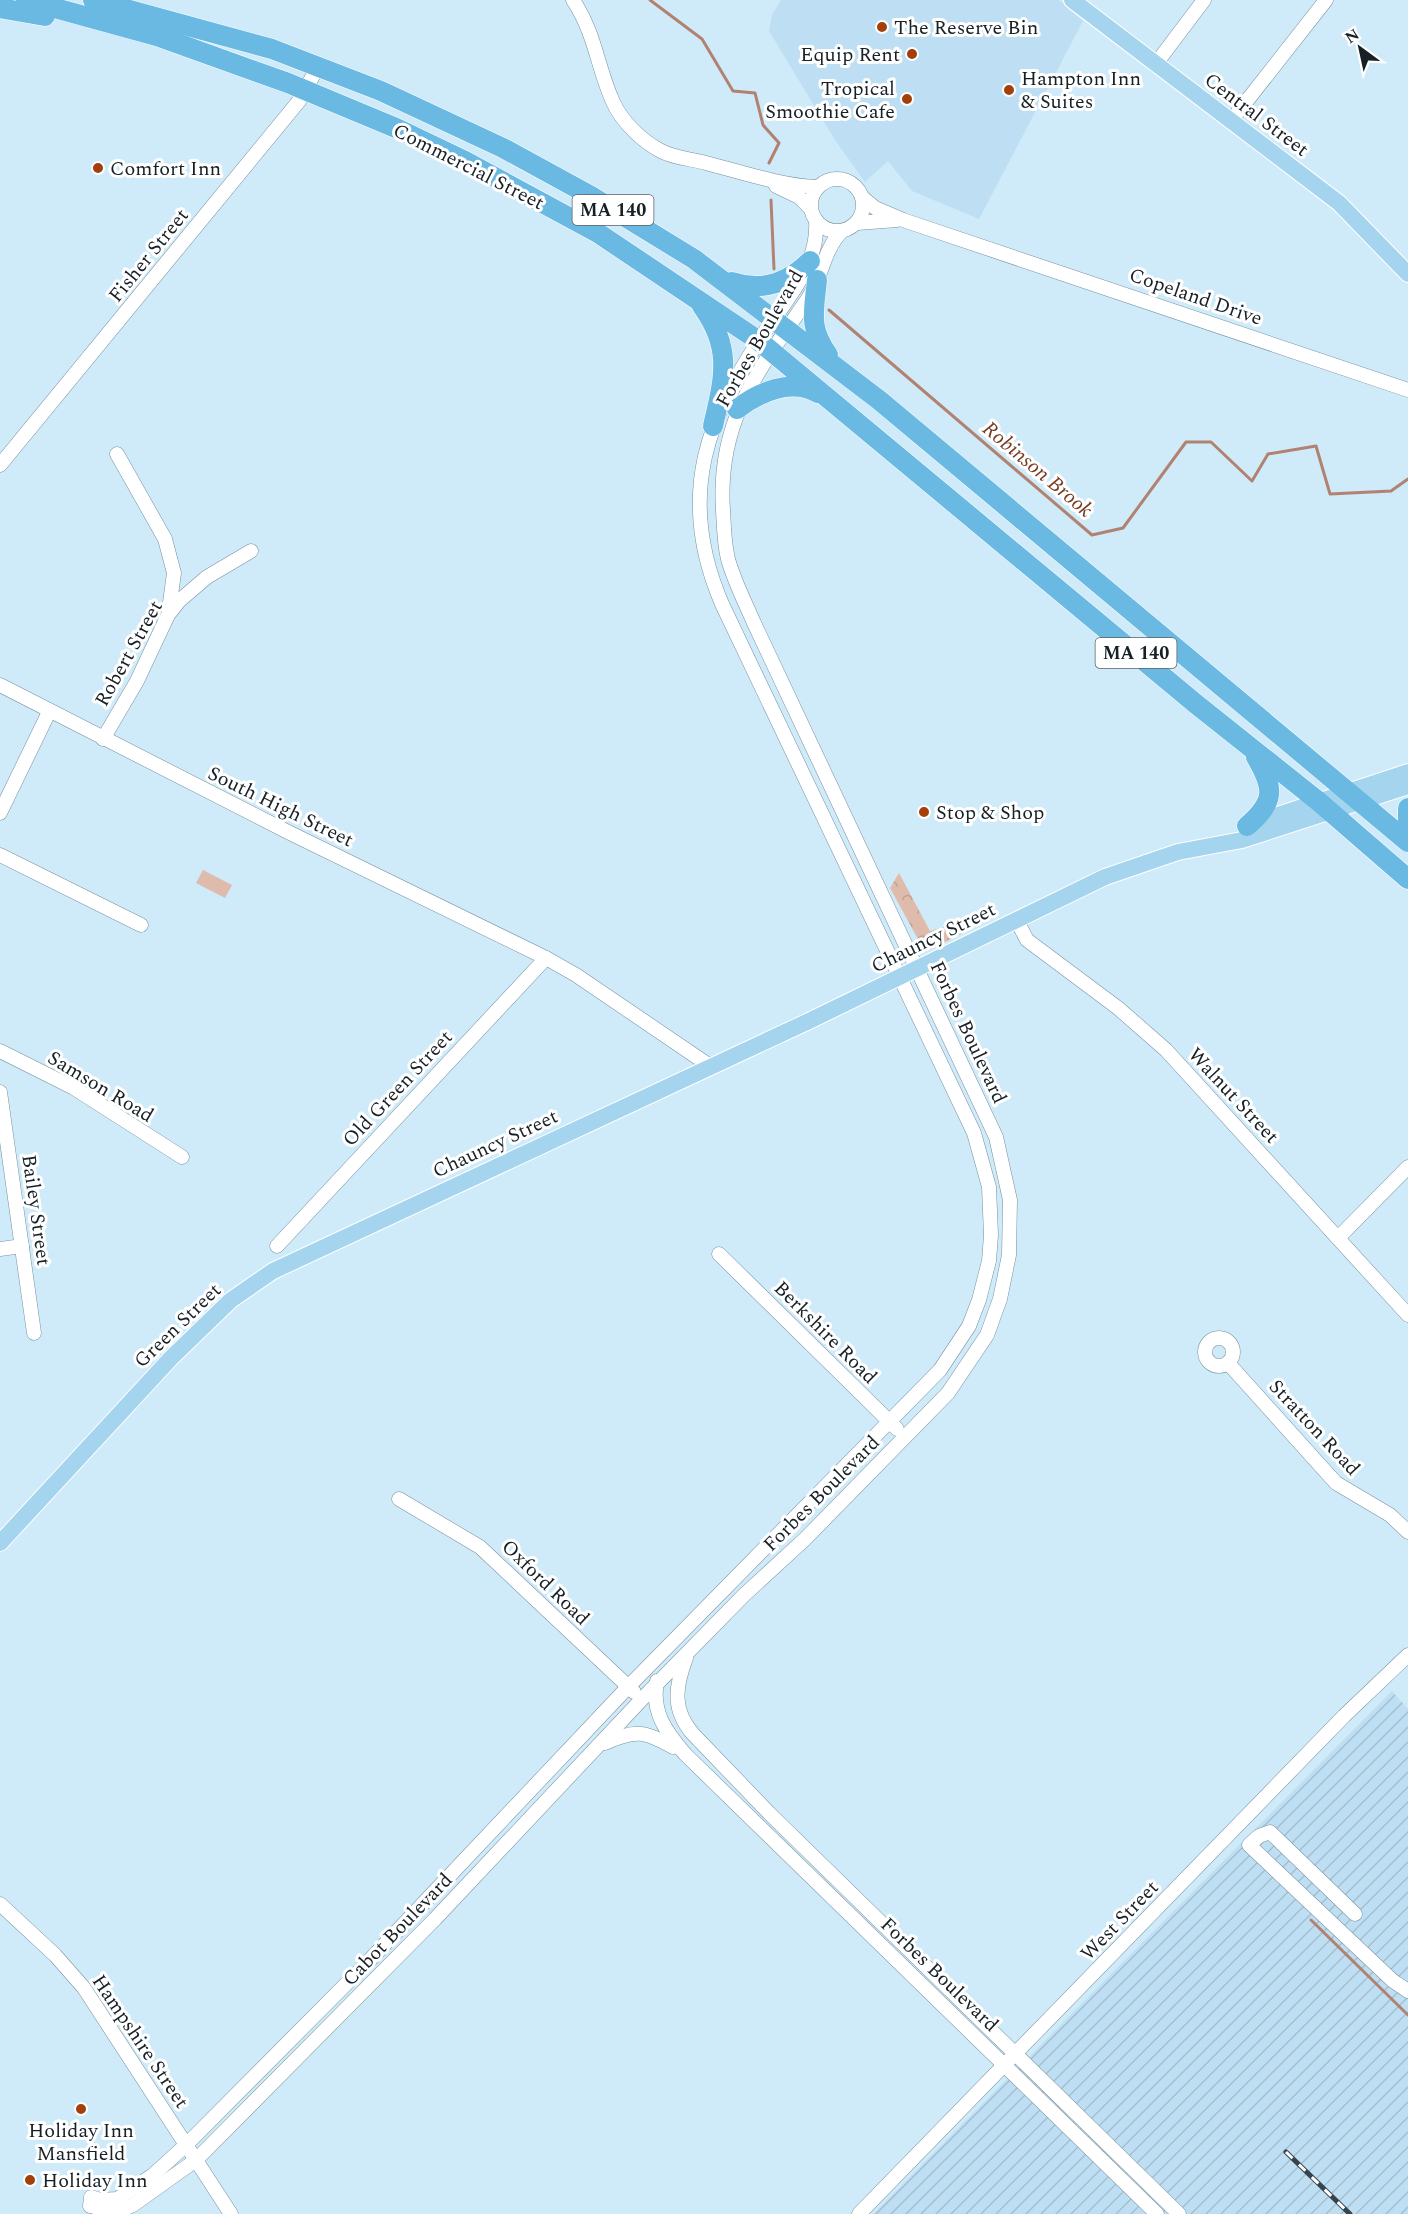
<svg xmlns="http://www.w3.org/2000/svg" width="1408" height="2214" viewBox="0 0 1408 2214" font-family="Spectral,serif">
	<defs>
		<pattern id="industrial-furrows" width="10" height="10" patternUnits="userSpaceOnUse" patternTransform="scale(1.5)"><rect width="10" height="10" fill="#bedff3"/><path d="M-1 1l2-2M0 10L10 0M9 11l2-2" fill="none" stroke="#a3bfd0"/></pattern>
		<pattern id="forest-crowns" width="20" height="18" patternUnits="userSpaceOnUse" patternTransform="scale(1.5)"><rect width="20" height="18" fill="#dfbbac"/><path d="M2 6a3 3 0 1 1 6 0M12 15a3 3 0 1 1 6 0" fill="none" stroke="#bfa094"/></pattern>
	</defs>
	<rect width="100%" height="100%" fill="#cfeaf9"/>
	<path fill="#bedff3" d="M781,0H1059L1083,21L979,219L912,191L888,161L865,182L835,140L769,31L772,15Z"/>
	<path fill="url(#industrial-furrows)" d="M1392,1691L1408,1709V2214H873Z"/>
	<path fill="url(#forest-crowns)" d="M899,873L930,931L967,920L973,928L925,952L890,888Z"/>
	<path fill="#dfbbac" d="M203,870L232,885L225,898L196,883Z"/>
	<g fill="none" stroke-linecap="round" stroke-linejoin="round">
		<g stroke="#b18270" stroke-width="3">
			<path d="M650,0L702,39L733,91L755,93L763,125L779,143L769,163"/>
			<path d="M771,200L774,269"/>
			<path d="M829,310L1092,535L1123,528L1186,442H1211L1252,481L1268,454L1316,446L1330,494L1391,491L1408,479"/>
			<path d="M1311,1920L1408,2015"/>
		</g>
		<g stroke="#78919e" stroke-width="15">
			<g id="minor">
				<path d="M573,0C596,35 597,67 613,102C622,122 642,141 661,151C674,158 692,159 706,163C741,172 782,186 818,187"/>
				<path d="M1155,65L1204,0"/>
				<path d="M1231,121L1326,0"/>
				<circle cx="837" cy="205" r="26"/>
				<path d="M776,186L799,197L811,209"/>
				<path d="M862,197L875,208L903,220L1408,390"/>
				<path d="M857,223L897,220"/>
				<path d="M117,454L165,539L174,573L169,610"/>
				<path d="M0,465L299,101L319,65"/>
				<path d="M0,685L288,832L546,958L576,975L710,1066"/>
				<path d="M103,739L137,681L168,615L179,601L207,577L251,551"/>
				<path d="M0,813L49,712"/>
				<path d="M0,855L141,925"/>
				<path d="M1016,919L1027,940L1118,1008L1166,1050L1408,1315"/>
				<path d="M0,1051L74,1088L182,1157"/>
				<path d="M0,1092L34,1333"/>
				<path d="M1338,1238L1408,1167"/>
				<path d="M277,1246L546,958"/>
				<path d="M0,1249L22,1246"/>
				<path d="M719,1254L897,1429"/>
				<circle cx="1219" cy="1352" r="14"/>
				<path d="M1228,1363L1336,1483L1390,1515L1408,1532"/>
				<path d="M399,1499L480,1547L634,1692"/>
				<path d="M686,1658C675,1687 672,1710 693,1734L769,1813L1179,2214"/>
				<path d="M657,1681C651,1712 666,1732 685,1754L1157,2214"/>
				<path d="M605,1743C635,1729 645,1731 673,1747"/>
				<path d="M0,1904L55,1955L84,1988L231,2214"/>
				<path d="M1355,1914L1270,1832L1259,1836L1249,1845L1393,1981L1408,1991"/>
				<path d="M117,2199V2212L90,2206L91,2197L100,2200L117,2199L153,2175L186,2145L367,1963L627,1688L940,1370L969,1326L979,1300L989,1261L991,1235L989,1187L974,1133L722,604C675,495 707,415 771,323C793,292 819,260 816,220"/>
				<path d="M117,2212L133,2205L196,2160L435,1919L643,1698L744,1595L805,1539L948,1393L987,1335L1000,1299L1009,1255L1010,1200L996,1137L754,623C745,602 734,581 728,559C724,543 724,527 723,510C717,420 759,370 807,300C822,278 823,250 842,231"/>
				<path d="M859,2214L1344,1716L1408,1655"/>
			</g>
		</g>
		<g stroke="#fff" stroke-width="18">
			<g id="major">
				<path d="M1072,0L1339,203L1408,274"/>
				<path d="M1248,825L1408,772"/>
				<path d="M0,1543L171,1358L231,1300L273,1271L809,1021L1105,877L1178,852L1242,840L1408,786"/>
			</g>
		</g>
		<g stroke="#fff" stroke-width="21">
			<g id="highway">
				<path d="M26,0L157,36L288,83L396,128L465,161L598,233L759,341L1196,704L1318,801L1408,879"/>
				<path d="M93,0L272,49L381,91L503,148L591,196L694,259L879,400L1408,842"/>
				<path d="M0,8L45,16"/>
				<path d="M817,280C814,312 808,326 828,355"/>
				<path d="M732,282C762,292 788,283 810,261"/>
				<path d="M702,306C733,349 724,378 713,426"/>
				<path d="M737,409C759,392 791,378 818,393"/>
				<path d="M1408,808V830"/>
				<path d="M1247,826C1276,801 1274,788 1256,757"/>
			</g>
		</g>
		<use href="#minor" stroke="#fff" stroke-width="14"/>
		<use href="#major" stroke="#a5d5ee" stroke-width="16"/>
		<use href="#highway" stroke="#69b9e3" stroke-width="20"/>
		<g stroke="#37444b" stroke-width="5">
			<path id="rail" d="M1286,2152L1350,2214"/>
		</g>
		<use href="#rail" stroke="#fff" stroke-width="3" stroke-dasharray="9" stroke-linecap="butt"/>
	</g>
	<g fill="#a33f0a" stroke="#fff" stroke-width="2">
		<circle cx="882" cy="27" r="6"/>
		<circle cx="912" cy="54" r="6"/>
		<circle cx="1009" cy="90" r="6"/>
		<circle cx="907" cy="99" r="6"/>
		<circle cx="98" cy="168" r="6"/>
		<circle cx="924" cy="812" r="6"/>
		<circle cx="81" cy="2109" r="6"/>
		<circle cx="30" cy="2180" r="6"/>
	</g>
	<g text-anchor="middle" stroke-width="6" stroke-linejoin="round" paint-order="stroke">
		<g fill="#fff" stroke="#5c6366" stroke-width="1.5">
			<rect x="572.5" y="195" width="81" height="30" rx="4.5"/>
			<rect x="1095.5" y="638" width="81" height="30" rx="4.5"/>
		</g>
		<g font-size="18" font-weight="bold" fill="#162025">
			<text x="613" y="216">MA 140</text>
			<text x="1136" y="659">MA 140</text>
		</g>
		<g font-size="20" fill="#162025" stroke="#fff" text-anchor="start">
			<text x="894" y="34">The Reserve Bin</text>
			<text x="900" y="61" text-anchor="end">Equip Rent</text>
			<text x="1021" y="85">Hampton Inn<tspan x="1021" dy="23">&amp; Suites</tspan></text>
			<text x="895" y="95" text-anchor="end">Tropical<tspan x="895" dy="23">Smoothie Cafe</tspan></text>
			<text x="110" y="175">Comfort Inn</text>
			<text x="936" y="819">Stop &amp; Shop</text>
			<text x="81" y="2137" text-anchor="middle">Holiday Inn<tspan x="81" dy="23">Mansfield</tspan></text>
			<text x="42" y="2187">Holiday Inn</text>
		</g>
		<g font-size="20" fill="#162025" stroke="#fff">
			<text transform="translate(1257 114) rotate(37)" y="7">Central Street</text>
			<text transform="translate(469 166) rotate(27)" y="7">Commercial Street</text>
			<text transform="translate(148 255) rotate(-51)" y="7">Fisher Street</text>
			<text transform="translate(1196 296) rotate(19)" y="7">Copeland Drive</text>
			<text transform="translate(759 338) rotate(-60)" y="7">Forbes Boulevard</text>
			<text transform="translate(128 653) rotate(-61)" y="7">Robert Street</text>
			<text transform="translate(281 806) rotate(26)" y="7">South High Street</text>
			<text transform="translate(933 937) rotate(-26)" y="7">Chauncy Street</text>
			<text transform="translate(969 1032) rotate(65)" y="7">Forbes Boulevard</text>
			<text transform="translate(101 1086) rotate(31)" y="7">Samson Road</text>
			<text transform="translate(397 1088) rotate(-47)" y="7">Old Green Street</text>
			<text transform="translate(1234 1095) rotate(47)" y="7">Walnut Street</text>
			<text transform="translate(495 1143) rotate(-25)" y="7">Chauncy Street</text>
			<text transform="translate(37 1210) rotate(82)" y="7">Bailey Street</text>
			<text transform="translate(177 1325) rotate(-44)" y="7">Green Street</text>
			<text transform="translate(826 1332) rotate(45)" y="7">Berkshire Road</text>
			<text transform="translate(1315 1427) rotate(47)" y="7">Stratton Road</text>
			<text transform="translate(821 1493) rotate(-45)" y="7">Forbes Boulevard</text>
			<text transform="translate(546 1582) rotate(44)" y="7">Oxford Road</text>
			<text transform="translate(1119 1920) rotate(-46)" y="7">West Street</text>
			<text transform="translate(397 1929) rotate(-46)" y="7">Cabot Boulevard</text>
			<text transform="translate(940 1974) rotate(44)" y="7">Forbes Boulevard</text>
			<text transform="translate(141 2041) rotate(56)" y="7">Hampshire Street</text>
		</g>
		<g font-size="21" font-style="italic" fill="#783a21" stroke="#fff">
			<text transform="translate(1038 469) rotate(40)" y="7">Robinson Brook</text>
		</g>
	</g>
	<g transform="translate(1360 48) rotate(327)" stroke="#ffffff" stroke-width="4.5" paint-order="stroke">
	<path d="M0-4.5L10 22L0 15L-10 22Z" fill="#162025"/>
	<text y="-9" font-size="16" font-weight="bold" text-anchor="middle" fill="#162025">N</text>
	</g>
</svg>
